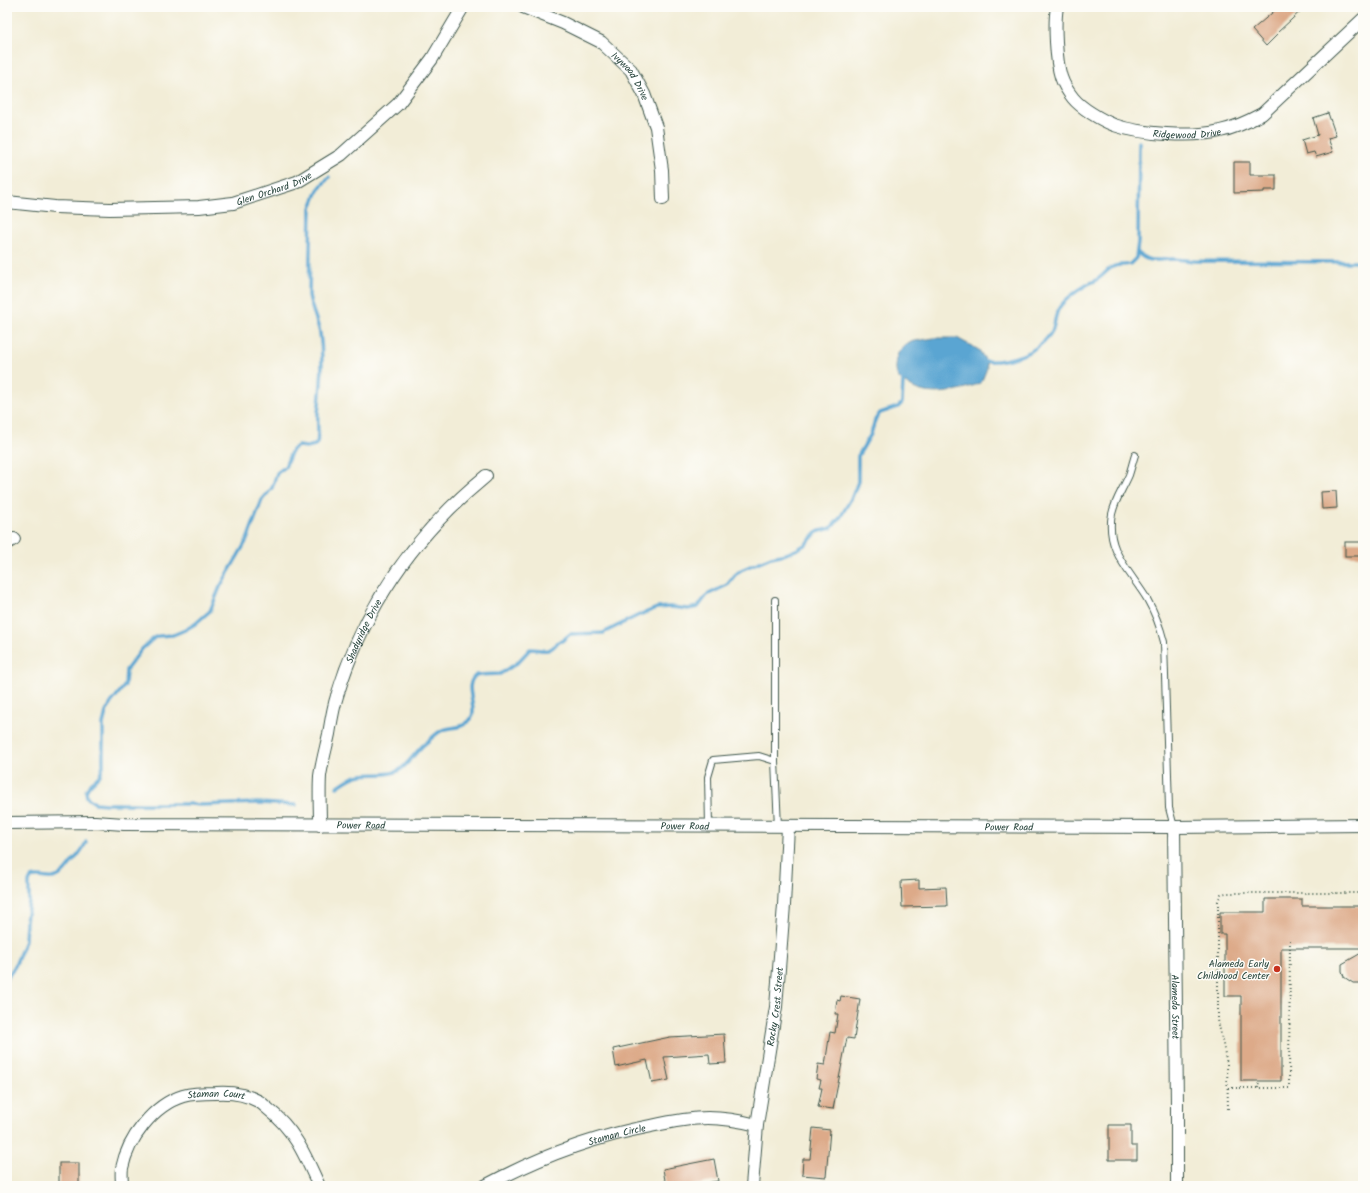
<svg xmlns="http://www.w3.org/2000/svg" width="1370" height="1193" viewBox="0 0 1370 1193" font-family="Kalam,sans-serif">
	<rect width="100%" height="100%" fill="#fdfcf7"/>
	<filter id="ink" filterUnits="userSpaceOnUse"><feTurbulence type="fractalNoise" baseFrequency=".025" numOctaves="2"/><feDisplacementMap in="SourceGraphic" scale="8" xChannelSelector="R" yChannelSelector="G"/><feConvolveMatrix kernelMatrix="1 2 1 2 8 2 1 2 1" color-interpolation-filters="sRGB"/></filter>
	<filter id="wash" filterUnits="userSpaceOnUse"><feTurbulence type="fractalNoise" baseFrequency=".012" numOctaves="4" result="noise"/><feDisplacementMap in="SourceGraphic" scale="16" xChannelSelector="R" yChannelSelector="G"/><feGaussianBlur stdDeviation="0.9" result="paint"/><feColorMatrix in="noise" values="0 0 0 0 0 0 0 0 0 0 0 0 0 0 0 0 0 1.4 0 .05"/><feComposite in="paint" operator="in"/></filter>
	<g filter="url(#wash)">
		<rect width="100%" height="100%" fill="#f2edd7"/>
		<path fill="#5aa5d2" stroke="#3c7183" d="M934,338H957L979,350L986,361L987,368L981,383C959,391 928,400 907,384C904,382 900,380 898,377C894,370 897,359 898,352L909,342Z"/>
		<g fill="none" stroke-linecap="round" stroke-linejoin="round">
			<g stroke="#5aa5d2" stroke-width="3.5">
				<path d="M1137,252C1147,263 1157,260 1171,259C1179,259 1186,260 1194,261L1363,262"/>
				<path d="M982,361C1006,363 1039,354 1052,331C1055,324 1055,315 1059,308C1063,301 1078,290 1085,286C1089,283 1094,282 1098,279C1104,275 1108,268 1115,266C1120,264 1125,266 1130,264L1136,258L1138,242L1139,142"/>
				<path d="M337,787C344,782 352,776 361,775C372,773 384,776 395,772C405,770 416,750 426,743C431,739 437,732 443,730C452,726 459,730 469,721C481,709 461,687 476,675L500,674L517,663L530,649C543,649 548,655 558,642L562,641L570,634L603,633L637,616L657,608L670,607L688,609L698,607L707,595L727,585L735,575L741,570L771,557L786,554L798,549L806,544L817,532L831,528L840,518L852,497L858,482V456L871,434L875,420L880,413L898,407L902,403L903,381L906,380"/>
				<path d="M296,805L258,803L201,805L189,804H107L95,803L89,799L87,797L86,791L89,786L100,775L103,766V724L106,712L111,703L125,685L126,670L142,649L153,639L158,636L173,635L185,630L195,624L210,611L220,587L247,540L262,500L272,488L277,473L285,467L292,450L298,446L307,447L315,445L317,443C319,433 317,423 318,413C321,387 324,359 320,333C317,320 311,308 309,295L311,208L318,190L329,177"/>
				<path d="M7,978L15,966L25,941L26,921L29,901V882L31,878C38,875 46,879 53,878C65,875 67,867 74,860C79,854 83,850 86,842"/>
			</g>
		</g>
		<g id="blocks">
			<g fill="#ddaa89">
				<path d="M1279,7H1305L1278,32L1279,33L1266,46L1252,30Z"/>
				<path d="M1328,113L1336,136L1328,138L1333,152L1316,157L1314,152L1306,154L1302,140L1318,135L1313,118Z"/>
				<path d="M1234,162H1250V175H1276V190H1264V192L1234,193Z"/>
				<path d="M1336,491L1337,508L1322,509L1321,492Z"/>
				<rect x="1345" y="542" width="18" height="14"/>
				<path d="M919,880V888L946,887L947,906L902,907L901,881Z"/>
				<path d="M1265,899H1302V906H1363V948H1281V1081H1241V996H1225V934H1220V912H1265Z"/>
				<path d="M1363,952V983H1353L1344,977L1342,971V964Z"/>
				<path d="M841,996L860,999L854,1039L847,1038L833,1109L818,1107L822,1088H819L821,1080L816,1079L818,1064L825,1065L830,1032L835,1033L838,1014H835L837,1000L840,1001Z"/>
				<path d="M724,1034L726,1063L710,1064L709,1054L664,1057L669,1080L652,1083L647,1060L616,1067L613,1049L670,1037Z"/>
				<path d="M1109,1125H1131V1146H1137V1160H1109Z"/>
				<path d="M813,1128L830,1130L826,1177L802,1175L803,1159H810Z"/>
				<path d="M714,1159L718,1181L688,1186H666L663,1169Z"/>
				<rect x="59" y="1163" width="20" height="23"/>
			</g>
		</g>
	</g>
	<g filter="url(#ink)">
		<use href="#blocks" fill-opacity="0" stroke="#3f574c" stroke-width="1"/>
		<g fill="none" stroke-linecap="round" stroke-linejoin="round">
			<g stroke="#3f574c" stroke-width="8">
				<g id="service">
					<path d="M1135,455C1133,461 1131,469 1129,475C1123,489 1115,500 1112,514C1105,550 1130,571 1147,599C1155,613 1160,626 1164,642L1169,808L1174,827"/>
					<path d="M775,761V600"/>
					<path d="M709,826L708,777L713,760L759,756L775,761L778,827"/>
				</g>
			</g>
			<g stroke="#3f574c" stroke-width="14">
				<g id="minor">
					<path id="s1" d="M523,7L563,23L601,42L631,70L644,94L656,127L662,170L663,199"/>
					<path id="s2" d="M1057,7C1054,23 1056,61 1061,77C1063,83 1069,93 1073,98C1081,108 1101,120 1114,125C1140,134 1192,138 1220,131C1235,128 1249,121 1262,114L1363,19"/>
					<path id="s3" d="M7,202L55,207L110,209L199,207L233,203L297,182L341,155L398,104L432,59L463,7"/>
					<path d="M7,543L14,539"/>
					<path id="s4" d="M7,823L95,822L124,824L1174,827L1363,825"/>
					<path id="s5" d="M320,825C320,809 319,792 320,776C322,762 326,748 329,734C331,722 333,708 337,696C364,606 414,535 486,476"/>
					<path id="s6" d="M1174,827L1177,1104V1186"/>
					<path id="s7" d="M122,1186C122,1180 121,1173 122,1168C128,1139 153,1105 183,1096C193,1093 205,1093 216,1093C230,1092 245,1094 258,1101C261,1102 264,1106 267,1108C295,1130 305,1155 319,1186"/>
					<path id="s8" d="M485,1186C537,1158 592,1137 651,1126C669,1122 689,1118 708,1118C725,1118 741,1121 757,1125"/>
					<path id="s9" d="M752,1186L757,1125L776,1007L784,905L788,827"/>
				</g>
			</g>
			<g stroke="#3f574c" stroke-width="2" stroke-dasharray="1 3" stroke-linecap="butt">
				<path d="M1218,975L1225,976"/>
				<path d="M1228,1088H1289L1290,937"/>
				<path d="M1258,1088L1259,1081"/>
				<path d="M1228,1109L1227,1064L1218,1020V901L1221,894L1226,893H1363"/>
			</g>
			<use href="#service" stroke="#fff" stroke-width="6"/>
			<use href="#minor" stroke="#fff" stroke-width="12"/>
		</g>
	</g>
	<circle fill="#c8321e" stroke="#fdfcf7" stroke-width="1.5" cx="1277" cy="969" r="4"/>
	<g text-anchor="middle" stroke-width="3" stroke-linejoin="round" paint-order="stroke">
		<g font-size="10" fill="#1f3d34" stroke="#fdfcf7">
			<text dy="4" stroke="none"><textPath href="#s1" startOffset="131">Ivywood Drive</textPath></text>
			<text dy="4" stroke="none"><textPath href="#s2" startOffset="218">Ridgewood Drive</textPath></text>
			<text dy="4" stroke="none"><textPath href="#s3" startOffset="270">Glen Orchard Drive</textPath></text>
			<text dy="4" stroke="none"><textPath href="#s5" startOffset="201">Shadyridge Drive</textPath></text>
			<text dy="4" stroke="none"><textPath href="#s4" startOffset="354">Power Road</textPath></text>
			<text dy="4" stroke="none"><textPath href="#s4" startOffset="678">Power Road</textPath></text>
			<text dy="4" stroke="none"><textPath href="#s4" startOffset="1002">Power Road</textPath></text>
			<text dy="4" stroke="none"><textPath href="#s9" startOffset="181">Rocky Crest Street</textPath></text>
			<text dy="4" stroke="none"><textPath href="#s6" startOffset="180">Alameda Street</textPath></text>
			<text dy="4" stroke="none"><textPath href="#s7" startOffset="150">Staman Court</textPath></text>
			<text dy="4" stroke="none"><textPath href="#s8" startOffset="142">Staman Circle</textPath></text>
		</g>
		<g font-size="10" fill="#1f3d34" stroke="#fdfcf7" text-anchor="end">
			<text x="1269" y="967">Alameda Early<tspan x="1269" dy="12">Childhood Center</tspan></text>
		</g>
	</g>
	<rect width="1370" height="1193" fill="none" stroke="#fdfcf7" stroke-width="24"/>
</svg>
